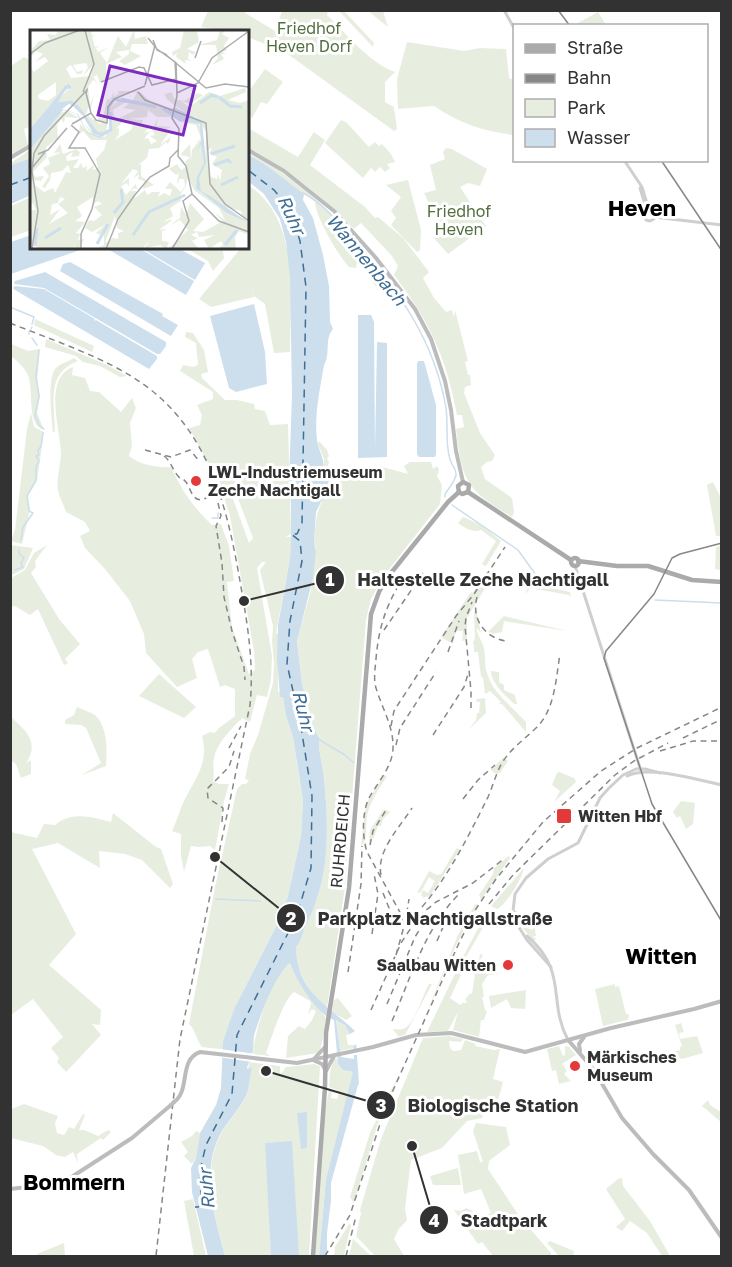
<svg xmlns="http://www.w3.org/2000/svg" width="732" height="1267" viewBox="0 0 732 1267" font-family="'Golos Text',sans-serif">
	<rect width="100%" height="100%" fill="#fff"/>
	<g fill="#e7eee0" fill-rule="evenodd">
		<path d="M208,11H242L275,31L282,11H328L327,15C347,34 368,62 395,72L385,82V102L394,107L397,129L394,131L285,52L248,37V32L228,31L201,27Z"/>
		<path d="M339,11H344L374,43L373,47Z"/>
		<path d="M368,11H383L388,27Z"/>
		<path d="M598,12L606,25H574Z"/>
		<path d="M407,42L464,51L480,48L506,49L509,78L514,80V135C484,131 460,124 434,106L398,109L397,79Z"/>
		<path d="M24,57L31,61V126L24,129L28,145L11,156V66Z"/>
		<path d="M265,69L283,82L267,104L261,102L252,118L248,114V92Z"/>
		<path d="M341,120L346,122L369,147L375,142L379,146L382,144L391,154L395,162L387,164L390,168L385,172L380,167L375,172L371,168L363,178L325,143Z"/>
		<path d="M248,128L298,157L314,132L325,140L310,165L365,207L375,218L378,217L403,238L429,272L423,278L434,298L446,312L452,310L454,318L455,310L468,361L465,362L468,375H470L471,385L465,387L464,393L480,433L495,455L492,461L487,462L481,467L485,479L512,498L514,512L512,517C467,490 462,482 456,429L464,427L462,415H457C446,357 430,322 394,275L398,266L392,256L361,223L354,229C322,196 288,170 248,148Z"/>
		<path d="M446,148L452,149L487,169L480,186L468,183L460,187L486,226L448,254L433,237L441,229L424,193L436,190L430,165L445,159L443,152Z"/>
		<path d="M31,149V158L11,165V163Z"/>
		<path d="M248,153C307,182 350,231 391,282L379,290L371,280L378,274L359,252L356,268L349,267C338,255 316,218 315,202Z"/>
		<path d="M408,180L421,230L420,250L417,252L391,225L396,218L391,211L401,197L386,185Z"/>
		<path d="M248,185C301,220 290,296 290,352L274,353L265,304L254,296L250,278L254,297L211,307L199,299L241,248H248L250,230L248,224Z"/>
		<path d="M31,197V230L11,237V206Z"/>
		<path d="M186,248H219L223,251L224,258L213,271L208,261Z"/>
		<path d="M35,319L94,346L92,352L34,325Z"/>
		<path d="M186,332L193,333L204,350L208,372L201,374L202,378L225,400H237L254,404L255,409L265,411L270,425L288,424L291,534L286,537H291L290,558L276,633L278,634V691L283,697L286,716L293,737L298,771L303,801L301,836L288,896L280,919L234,1009L223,1049H220L202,1047C196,1039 195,1029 189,1024L215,887L237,789L242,784H246L249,780L245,779L250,754L258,735L273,683L274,664L272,641L273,626L260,570L266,562H262L257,568L272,656L271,679L267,697L257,695L250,722L242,718C231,730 217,742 214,758C212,767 215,772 213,781L219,784H229L224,801L215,850L210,846L199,847L191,846L184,872L181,856V834L172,831C177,821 179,811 184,801C196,777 209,763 202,736L210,732L215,733L219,728L235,716V689L225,685L220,687L208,649L198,652L192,659L197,678L177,687L146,653L144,634L130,601L105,569L85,548L80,536L90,531L85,522L66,512C64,505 59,497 58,490C56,481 61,463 61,453C60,428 43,378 73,367L72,375L85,378L90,391L99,392L121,412L132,398L136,408L130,423L132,446L129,456C140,465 158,468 171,467C182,491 193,507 212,525L221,524L229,546L234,581L227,582L232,627L249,674H251L255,669L254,651L230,516L220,485L189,428L200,425L202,415L197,405L213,399V392L180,371L183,365L193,367L198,365L196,343L185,337ZM240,494L237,496L253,538L249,543L232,496Z"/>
		<path d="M46,339L107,365L127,376L120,377L100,366L83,362L76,356L45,347Z"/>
		<path d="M11,344L28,351L40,349L37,381L40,396L37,413L44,430C25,424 35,389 27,373C23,366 17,361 11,356Z"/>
		<path d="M74,358L78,361C45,374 55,402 55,431L53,433C52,419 46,375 57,367C62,363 69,361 74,358Z"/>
		<path d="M31,413L34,427L44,432L37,481L28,496L30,510L22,544L11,541L15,530L27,429Z"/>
		<path d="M319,441L327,450L329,456L327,459L329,462L327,469L340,473L379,466L408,474L404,466L410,462H431L433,469L437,466L439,470L437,476L442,485L440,504L383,577L371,599L366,620L345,887L327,1008C308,992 296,972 296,947C302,941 303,931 307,923C330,878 329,828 324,779C323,766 318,751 319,738L314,728L302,684L297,640L311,590L316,547L314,542C316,522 315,504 332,491L324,471V459L318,444Z"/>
		<path d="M713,482L721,498V536H716L707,485Z"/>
		<path d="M463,517L481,525L501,541L486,566L482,564L496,541L481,530C474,533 464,528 458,523Z"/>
		<path d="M10,545L33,548L24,569L12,575Z"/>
		<path d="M47,545L35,561L36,567L31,573L59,619L80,644L65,659L68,663L64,665L38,609L30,615L15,606L11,607V578L25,570L34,553Z"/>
		<path d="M721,546V570L715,569L716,547Z"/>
		<path d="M520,570L531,573L533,584L570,592L571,597L569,595L530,588L526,594L529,576L519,573Z"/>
		<path d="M487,571L490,574V580L467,618V640L462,641L463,631H456L453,644L441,637L471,592L473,593Z"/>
		<path d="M476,610L481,633L477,628C477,635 480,637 483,645C486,653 484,664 487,673C493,694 512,706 526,722V732L502,704H499L501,702L490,691L485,694L483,678L481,677L478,652H474V646L481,645L474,646L473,643L475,638L474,612Z"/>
		<path d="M504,616L567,631L504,621L502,632L492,634L491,632L490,633L488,632Z"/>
		<path d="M491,671L499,672V682L504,685V690L515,695L517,704H514C505,695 491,683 491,671Z"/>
		<path d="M159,674L196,707L184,718L139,696Z"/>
		<path d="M485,698L486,713L468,730L476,720L477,713H479L480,702H476L477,699Z"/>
		<path d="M77,707C82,709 90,712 95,715C108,727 107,750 106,766L82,775L101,763L86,728L81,725L65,724V720L74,715Z"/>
		<path d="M11,717C26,731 40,742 26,763L31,760V774L21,778L16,764L11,761Z"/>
		<path d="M504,757L508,761L500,773L496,774L491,770Z"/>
		<path d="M559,772L574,778L576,782L554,802L560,791L552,785L557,773Z"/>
		<path d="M384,775L387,776C379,789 370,801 367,816C365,828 368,839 361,847L366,804Z"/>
		<path d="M681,801L695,803L693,824L686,829L680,816L677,818L673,812Z"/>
		<path d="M384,809L390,812L383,819L381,826H378L373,839L369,842L370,830Z"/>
		<path d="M113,813L156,847L161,849L173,884L170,888L142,860L125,854L99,851L100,868L58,843L32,849L76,934L49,965L101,1010L100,1025L92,1024L101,1035L66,1072L57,1062L59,1058L51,1048L63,1037L33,999L11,1015V832L37,838L44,824L55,825C72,811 91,817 111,822Z"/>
		<path d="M457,848L460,850L430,896L421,898L423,897L421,895L423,890L428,893L435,881L429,877L421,892L417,893L429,871L437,875L441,874Z"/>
		<path d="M509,856L510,858L481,900L479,895L493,874L494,868Z"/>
		<path d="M524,868C522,879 506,905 497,909L491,906Z"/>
		<path d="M475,904L478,905L455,947L419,1032L458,935Z"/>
		<path d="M488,910L493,913L492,916L495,917L496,915L500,916L497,921L489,917L466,957V964L450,998L460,1005L464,1002L465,1004L467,1001L465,1000L470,993L472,994L475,975L471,973L474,972L475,968L474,966L476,967L475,963L477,959H479L480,954L483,955L479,962L483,964L489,960L497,969L498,974L488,975L482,984L484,997H482L485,1010L487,1011L484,1020H481L479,1037L453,1030L458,1012L448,1031L427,1032L466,951Z"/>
		<path d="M522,921L528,923L527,928L533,930L534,924L536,936H533L536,939L534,941L518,923Z"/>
		<path d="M290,963L306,993L326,1018C324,1027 323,1047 318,1053L286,1058L288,1036L299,1026L305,1029L312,1020L316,1011L312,1009L308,1015L311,1003L310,1001L294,992C283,1000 271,1039 266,1053L270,1056L253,1054C254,1032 272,975 290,963Z"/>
		<path d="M429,984H432L405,1035L395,1037L398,1036L393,1029C395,1029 401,1030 403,1029C415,1025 423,994 429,984Z"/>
		<path d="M615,984V987L619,986L626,1014H629V1017L627,1020L603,1026L595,989Z"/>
		<path d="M526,990L525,1009L511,1008L507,999L491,1008L489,996Z"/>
		<path d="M338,998L352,1016L346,1020L332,1012L334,1000Z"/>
		<path d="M336,1019L345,1025L350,1034L346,1035L348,1045H353L354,1048L340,1051Z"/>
		<path d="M681,1023L684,1032L679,1033L680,1039L697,1036L703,1053L682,1059L675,1056L673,1052L680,1050V1047L682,1046L675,1025Z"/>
		<path d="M449,1036L463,1039L461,1042L449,1041L450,1048L453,1051L461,1050L465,1040L476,1044L475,1046L494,1050L500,1049L493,1079L503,1082L497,1104L487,1102L482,1118L467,1121L442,1148L411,1160L405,1209L407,1220L398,1230L394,1239L404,1256H375L356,1236L361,1213L360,1210L381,1139L423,1038Z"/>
		<path d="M559,1046L563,1056L565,1055V1046L569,1047L576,1055L562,1064L567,1071L564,1074L571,1081L559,1084L556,1070L552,1071L547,1049Z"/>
		<path d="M337,1058C338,1067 344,1071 353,1072V1076L326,1179L319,1256H315L324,1118L329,1089L332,1091L331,1098L337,1099L339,1093L337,1090L329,1087L330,1072L334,1059Z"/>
		<path d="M249,1062L280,1066V1075L286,1067L314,1064L320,1066L309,1256H225C215,1218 201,1172 221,1134C228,1121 244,1105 248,1091C250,1084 250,1075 251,1068L248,1070Z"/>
		<path d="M401,1070L377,1126L354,1203L350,1197L370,1133Z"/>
		<path d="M708,1100L710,1105L721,1112V1122L702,1106Z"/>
		<path d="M24,1104L58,1116L55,1123L57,1133L64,1135L69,1127L74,1129L83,1114L85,1115L79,1130H84L98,1136L108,1130L111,1132L103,1140L101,1138L77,1154L78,1163L73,1152L65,1157L56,1155L43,1146L11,1138V1109Z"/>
		<path d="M476,1123L506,1127L510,1145L489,1161L488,1169L519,1216L551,1253V1256H493L482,1242L478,1244L454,1210L461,1211L466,1208L471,1210L479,1219L491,1213L481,1189L464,1194L458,1155L477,1151L480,1162H483L473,1131Z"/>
		<path d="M196,1131L200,1133L196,1158L192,1164L184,1156L188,1152L181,1142L192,1136Z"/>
		<path d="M458,1168L461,1185H433L430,1176Z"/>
		<path d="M622,1178L623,1186L650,1221L670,1256H662L647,1233L630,1221L622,1231L616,1227L625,1219L606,1189L618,1179Z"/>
		<path d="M193,1199L206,1256H194L184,1201Z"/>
		<path d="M349,1224L351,1225L344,1256H334L335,1247Z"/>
		<path d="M353,1239L371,1256H349Z"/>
		<path d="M550,1241L574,1251L573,1256H559L547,1243Z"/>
		<path d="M64,1243L65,1256H36L39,1253Z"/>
	</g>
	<g fill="#cddfed">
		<path d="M248,154L267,166L304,194L303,200L313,218L323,255L329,286L330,322L333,329C324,339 331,354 324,365C320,389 314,415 317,440C319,452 324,457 324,471L328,476L332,491L321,502L316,512L314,542L316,551L313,578L297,641L302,684L314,728L319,738C318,751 323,766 324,779C329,829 330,878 307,923C303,931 302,941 296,947C297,993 327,1004 355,1031L350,1034L345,1025L336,1020L341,1057L354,1059V1055H357L359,1084L358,1085L331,1183V1201L327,1233V1256H319L326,1179L353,1072L343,1070L338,1064L334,1020C316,1014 297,981 290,963C276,973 259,1018 254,1036C253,1042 254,1049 252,1055C251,1059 248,1063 247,1068L248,1069L252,1067C250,1074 250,1083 248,1090C245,1103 228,1121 221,1133C200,1171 215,1218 225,1256H208L192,1192L191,1168L196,1158L200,1133L216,1105L221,1088L223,1042L234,1009L280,919L288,896L301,836L303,801L293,737L286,716L283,697H280L277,658L278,625L290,558L291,537V504L289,481L292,395L290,277L286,242L280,219L264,194L248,181Z"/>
		<path d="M31,158V195L11,204V165Z"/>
		<path d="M31,235L32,248H86L11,274V242Z"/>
		<path d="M106,248H139L194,281L186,295Z"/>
		<path d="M141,248H178L205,263L195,280Z"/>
		<path d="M70,262L163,314L162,316L178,325L171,336L60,271L63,264Z"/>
		<path d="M45,272L166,342V346L160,354H157L44,288L14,284L15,281Z"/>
		<path d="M15,286L44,289L95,319L94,321L96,320L157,356V359L149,369L15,290L13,288Z"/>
		<path d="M254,304L265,352L267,384L236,392L229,388L210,316Z"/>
		<path d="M358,315H371L374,322L375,450L377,342L387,343V457L358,458Z"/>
		<path d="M424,361L436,405V454L435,457H419L417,454V364L418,361Z"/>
		<path d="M307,1112V1148L301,1149L297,1113Z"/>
		<path d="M292,1141L299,1256H271L265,1143Z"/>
	</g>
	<path fill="#fff" d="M220,1049L256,1054L252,1062L219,1057Z"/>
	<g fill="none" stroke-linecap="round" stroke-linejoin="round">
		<g stroke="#cddfed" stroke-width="1.5">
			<path d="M303,193C322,202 339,223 353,239C398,288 435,342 446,408C448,422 446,436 448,449C450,476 467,464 445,494V497"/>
			<path d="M10,307L34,317L32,324"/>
			<path d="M31,329L32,327"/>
			<path d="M29,332V334"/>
			<path d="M32,338L37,345"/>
			<path d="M39,350L36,376L39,396L35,415L39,425L44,429"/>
			<path d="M452,505L518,550L541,582L551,587"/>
			<path d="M212,518H218V513"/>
			<path d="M21,540L23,527L33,513L29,511L27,496L36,480V467L39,461L36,456L39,455L38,451L41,446L43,433"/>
			<path d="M15,570L23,567L21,563L24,558L19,553V550"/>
			<path d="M655,600L722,603"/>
			<path d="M318,739L345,755L354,763"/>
			<path d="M216,899L260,901"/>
		</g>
		<path stroke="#cddfed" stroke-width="3" d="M355,1046V1048"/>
		<g stroke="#3f6e94" stroke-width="1.5" stroke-dasharray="8 6" stroke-linecap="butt">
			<path d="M10,185L32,177"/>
			<path d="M195,1207H198L203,1203L199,1183L201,1166L206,1145L232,1094L237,1035L297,915L311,868L312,796L301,727L287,664L290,621L302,561L300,541L291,534H297L302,523L306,287L300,241L290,209L274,190L248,170"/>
		</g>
		<g stroke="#cfcfcf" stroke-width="3">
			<path d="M504,10L514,28"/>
			<path d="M624,160L642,187L649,210"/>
			<path d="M640,188L647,211"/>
			<path d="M654,214V219L650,221L646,220L645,213L649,210L654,214L667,216"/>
			<path d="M654,217L722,225"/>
			<path d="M575,566L641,771"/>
			<path d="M627,776C650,765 697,780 722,785"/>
			<path d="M513,911L518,915L515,921"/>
			<path d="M527,936C569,972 547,1001 568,1040"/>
			<path d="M551,967L527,940L515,921H511L508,918V913L513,911L515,894L526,878L548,859L578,843L600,798L609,788L623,775L636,769H645L660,773"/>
		</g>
		<g stroke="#bcbcbc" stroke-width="4">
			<path d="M248,150L284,171L334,211L376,258L415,309L431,339L445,381L451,410L456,451L463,482"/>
			<path d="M10,158L32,145"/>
			<path d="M569,1041L594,1070L622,1118L653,1154L689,1190L722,1238"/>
			<path d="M580,1051L579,1044L584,1037"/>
			<path d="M314,1059L325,1047"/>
			<path d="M313,1060L322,1064L326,1071L334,1056"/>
			<path d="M174,1102C191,1090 178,1060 200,1052L297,1063L373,1047L416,1035L451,1033L525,1052L611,1028L694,1009L722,1001"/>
			<path d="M10,1189L53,1184L70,1178L132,1138L171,1105"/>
		</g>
		<g stroke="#aaa" stroke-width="4.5">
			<path d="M459,492L462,494L468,492L571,560"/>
			<path d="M459,492L458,486L463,482L469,485L468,492"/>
			<circle cx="575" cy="562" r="4"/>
			<path d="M578,561L617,566H648L692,580L722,582"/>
			<path d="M313,1256L325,1087L326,1033L349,888L371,614L379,592L387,578L448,502L459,492"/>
		</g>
		<g stroke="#878787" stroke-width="1.5">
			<path d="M558,10L570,26"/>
			<path d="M661,160L722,251"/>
			<path d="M722,543L680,554L672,558L654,594L606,651L604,658L652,804L722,922"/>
		</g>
		<g stroke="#878787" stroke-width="1.5" stroke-dasharray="6 4.5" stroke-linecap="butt">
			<path d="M10,323C52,340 107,358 143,384C211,432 228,511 241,587C248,627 254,665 250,705L180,1039L156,1256"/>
			<path d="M145,450L171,457L190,450L200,462"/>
			<path d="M164,456C171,461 172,469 178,476C182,481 181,476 186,482C191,489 193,505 206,498C212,495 212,491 211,485"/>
			<path d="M218,503L221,516L216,526L222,563L224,597L232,631L244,667L245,680"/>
			<path d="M477,597C471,619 485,638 506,641"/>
			<path d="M384,630L425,570"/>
			<path d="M448,652L459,621"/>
			<path d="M471,708V691L465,626L466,618L472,602"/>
			<path d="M391,726L394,711L399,703L456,616L474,594L505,547"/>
			<path d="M433,735L464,687L468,674"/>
			<path d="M683,738L722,719"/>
			<path d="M396,745L400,728L436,672"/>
			<path d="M229,748L241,726"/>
			<path d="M660,751L693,741H722"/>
			<path d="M463,799L478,780L495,765"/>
			<path d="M222,822L223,808L208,798L207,789L229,767L234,751"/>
			<path d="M370,845L373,831L386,810"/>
			<path d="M381,875C376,851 400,827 412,808"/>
			<path d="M383,893L389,908L391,923"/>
			<path d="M489,904L513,875L615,775L634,761L668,743"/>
			<path d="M422,907C450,874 469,835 488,797C493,786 496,773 502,763C511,748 525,739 537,727C555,709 556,678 560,654"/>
			<path d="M405,924L409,899"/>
			<path d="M372,934L378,894L374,874"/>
			<path d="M437,941L449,913"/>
			<path d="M396,955L403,930L402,916L367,852C362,837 362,812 369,798C378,782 392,767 393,749C394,728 383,710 377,691C373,681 375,670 376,659C379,624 387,603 406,573"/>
			<path d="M348,972L361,884L362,846"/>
			<path d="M387,1004L415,937L425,921"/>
			<path d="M371,1010L401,943L419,916L436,902L473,883L505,858"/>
			<path d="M392,1021C411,977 425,928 459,894"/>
			<path d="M325,1256L350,1215L386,1106L459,943L476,909L496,879L543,822L601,771L637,748L722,707"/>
			<path d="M346,1256L356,1216"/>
		</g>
		<path stroke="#bcbcbc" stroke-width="4" d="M171,1105L174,1102"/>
	</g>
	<g fill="#e4393a" stroke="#fff" stroke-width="2">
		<circle cx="196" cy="481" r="6"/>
		<rect x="556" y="808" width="16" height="16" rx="3"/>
		<circle cx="508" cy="965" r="6"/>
		<circle cx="575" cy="1066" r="6"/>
	</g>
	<g text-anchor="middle" stroke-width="6" stroke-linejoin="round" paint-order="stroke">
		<g font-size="16" fill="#526e3f" stroke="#fff">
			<text x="309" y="34">Friedhof<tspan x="309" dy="18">Heven Dorf</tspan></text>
			<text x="459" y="217">Friedhof<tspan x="459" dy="18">Heven</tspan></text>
		</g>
		<g font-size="16" font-weight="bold" fill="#323232" stroke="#fff" text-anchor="start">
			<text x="208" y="478">LWL-Industriemuseum<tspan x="208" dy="18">Zeche Nachtigall</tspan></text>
			<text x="578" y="822">Witten Hbf</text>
			<text x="496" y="971" text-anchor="end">Saalbau Witten</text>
			<text x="587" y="1063">Märkisches<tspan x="587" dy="18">Museum</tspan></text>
		</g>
		<g font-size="16" fill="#323232" stroke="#fff">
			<text transform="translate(340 841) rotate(-85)" y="6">RUHRDEICH</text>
		</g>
		<g font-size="18" font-style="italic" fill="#3f6e94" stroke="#fff">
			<text transform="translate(291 215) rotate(65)" y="6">Ruhr</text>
			<text transform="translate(366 260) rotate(50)" y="6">Wannenbach</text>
			<text transform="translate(303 711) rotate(76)" y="6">Ruhr</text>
			<text transform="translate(207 1189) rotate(-95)" y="6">Ruhr</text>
		</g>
		<g font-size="22" font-weight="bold" fill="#000" stroke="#fff">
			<text x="642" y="216">Heven</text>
			<text x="661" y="964">Witten</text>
			<text x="74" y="1190">Bommern</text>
		</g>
	</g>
	<g transform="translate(30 30)">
		<rect width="219" height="219" fill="#fff"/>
		<path d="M28,0H54L60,14L56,0H61L62,6L67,4L62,7L65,17L70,16L66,18L68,22L79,17L70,23L77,33L88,6L96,17L104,0L105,9L116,6L118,14H102L100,21L111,26L95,35L89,31L99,24V20L86,22L92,27L76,34V49L70,53L67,45L63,47L67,52L63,50L58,57L60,76L64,63L61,79L58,78L56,85L41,71L23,74L41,57L40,53L0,99V37L4,42L18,31L15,27L5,32L13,24L6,21L0,28V22L9,11L20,10L17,4L26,5ZM56,33L58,37L53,46L63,35L61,46L41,48L36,38L41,35L47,44H51L54,40L47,42L43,35ZM26,52V65L18,71L9,69L8,65ZM154,0H167L169,12L157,19L166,22L163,25L159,22L158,29L162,31L155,30L156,34L146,27L147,23L143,26L142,22L150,18ZM190,0H196L192,4L199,8L194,16L197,20L192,23L199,24H191L194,29L182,35L188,28L186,15H168L187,10ZM215,58L216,62L198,70L210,73L219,70V192L212,189L205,185L213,190L211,181L194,177L204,185L178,165L168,160L197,182L219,193L217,204L209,201L205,207L206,219H187L193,215L191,211L179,219L174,210L185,205L169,207L167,202L161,205L168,208L162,211L169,219H142L139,218L158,200L150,190L139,196L150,188L151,177L156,185L160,173L174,189L163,201L173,202L193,191L184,182L195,190L189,178L164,160L158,147L156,156L149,167L152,170L140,178L143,186L133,192L142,189L141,191L129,200L135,199L136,200L132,201V211L139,212L136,219L130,215L114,219L120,210L112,219H66L74,215V203L69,210V209L74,201L70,205L66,203L75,195L62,202L55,198L59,190L64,191L72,185L64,177L72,174L68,171L63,174V167L47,177L52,186L45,191L55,192L46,203L50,204L48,210L54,209L50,219H45V214L44,219H9L4,214L8,205L0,216V180H6L3,173L0,176V120L30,83L37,81L49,88L35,87L34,93L31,89L27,94L28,108L16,117L17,127L3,142L5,147L14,146L11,151L4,150L5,155L14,162L23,158L25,163L36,142L41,143L38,135L32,141L21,143L20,150L15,158L12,157L19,146L13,138L20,134L18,128L32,122L24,123L30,114L33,124L46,119L50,122L49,126L41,127L43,122L36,126L37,131L49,129L43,138H48L51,133L53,138L57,136L56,141L64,135L63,140L68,138L66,129L74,120L77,110H61L53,101L49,105L50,94L63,106L54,94L66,105L75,107L82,96L80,78L89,70L96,72L83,80L85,90L106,80L93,78L101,72L129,78L142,87H127L118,80L117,87L98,89L113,90L111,97L121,95L114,103L120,101L114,109L118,108L121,114L127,111L120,106L125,105L122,100L128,88L126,96L141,97L136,99L138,104L130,115L141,107L138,114L136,112L129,118L119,119L117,128L108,135L111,134V146L124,155L113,159L114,151L108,149L109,144L103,149L108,141L103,139L91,154L99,148V157L97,153L91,156L96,165L106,154L107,160L105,158L100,161H106L105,168L115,160L117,165L122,162H130L128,167L134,163L140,166L142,159H135L140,152L151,162L155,156L154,149H149L148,154L147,151L149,143L146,145L139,139L147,134L151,140L157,137L155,132L160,127L150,125L160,114L161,131L162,120L169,111L163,112L171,110L173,105L175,138L176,101L167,88L163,86L171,97V108L166,95L152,92L162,90L150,89L137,80L125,76L103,71L107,61L87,67L79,78L76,104L64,102L57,85L72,95L68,88H73L77,69L80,70L84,62V67L89,63L87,61H109L120,71L156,83L140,72L132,63L136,67L135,64L142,62L144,69L154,71L168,63L173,65L161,74L151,71L162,80V75L179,62L190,66ZM95,89L104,93L101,100L85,110L89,104V98L86,99ZM182,118L179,123L187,127L182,134L192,140L190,151L188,144L187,149L181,147L177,120ZM30,167L35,169L28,174L38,183L19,194L30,179L20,185L22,174L28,173ZM85,186L87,198L94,201L88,203V209L83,208L75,213Z" fill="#e7eee0" fill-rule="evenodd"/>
		<path d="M39,53L41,57L34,61L28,72L48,75L69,104L79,99V77L86,68L106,71L137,80L146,78L172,91L176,133L169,148L171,161L180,166L219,193L197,183L166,158L167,147L174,133L171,114L165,124L171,112L170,94L150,91L129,78L85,71L80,78V102L70,108L57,103L47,84L33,80L0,120V99ZM39,74L48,78L63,102L71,107L57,102L48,84L32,79Z" fill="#cddfed" fill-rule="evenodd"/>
		<path fill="none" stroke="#cddfed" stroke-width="3" d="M189,67L200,76L212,77M91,69L126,77M170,73L182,65L188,67M21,75L41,72L53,84M133,79L152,91M56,88L65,103L72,104L81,100L80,82M8,99L19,95L16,89M0,107L36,57H41M181,124L205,116M184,135L198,130L201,133M191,155L208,147M84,183L93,172L91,159M103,205L119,182L155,165M15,208L31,198M67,214L78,194M195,215L207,200M5,216L7,198"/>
		<path fill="none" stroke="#adadad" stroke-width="1.5" d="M123,10L127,20L137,25M0,24L15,13L50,0M135,24L176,58L195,54L219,57M165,28L171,11M146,32L147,66L142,88L149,99L148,126L156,136L162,164M71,52L109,37L114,38L122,55L146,49L145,32L127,19L118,8M115,55L125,15M53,62L64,34L55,0M108,62L115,70L176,93L180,154L195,174L219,191M56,63L61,83M147,63L168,53L182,28L219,1M42,94L61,83L66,90L77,93L78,77L84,69L115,56M41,95L49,102L39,118H55L70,144L62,179L51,204V219M8,124L18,120L37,98M2,138L15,122M162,164L189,191L219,202M2,219L8,181L2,141L4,123L14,106L57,60L56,64M76,219L88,189L104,166L120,147L139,136L140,128L148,120M142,219L159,191L153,171L162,164"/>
		<path fill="#7b2cbf" fill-opacity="0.15" stroke="#7b2cbf" stroke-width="3" d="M80,36L165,56L153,105L68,85Z"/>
		<rect width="219" height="219" fill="none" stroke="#323232" stroke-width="3"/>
	</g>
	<path fill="none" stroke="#323232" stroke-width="2" d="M244 601L330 580M215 857L291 918M266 1071L381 1105M412 1146L434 1220"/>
	<g fill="#323232" stroke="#fff" stroke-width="2">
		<circle cx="244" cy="601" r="6"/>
		<circle cx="215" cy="857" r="6"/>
		<circle cx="266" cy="1071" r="6"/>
		<circle cx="412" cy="1146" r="6"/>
		<circle cx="330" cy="580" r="15"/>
		<circle cx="291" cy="918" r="15"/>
		<circle cx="381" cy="1105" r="15"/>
		<circle cx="434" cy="1220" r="15"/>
	</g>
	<g font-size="18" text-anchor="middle" font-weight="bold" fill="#fff">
		<text x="330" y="586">1</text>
		<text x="291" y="925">2</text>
		<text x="381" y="1112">3</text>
		<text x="434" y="1227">4</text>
	</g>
	<g font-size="18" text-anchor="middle" font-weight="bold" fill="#323232" stroke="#fff" stroke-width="6" stroke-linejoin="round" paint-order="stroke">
		<text x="483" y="586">Haltestelle Zeche Nachtigall</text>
		<text x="435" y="925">Parkplatz Nachtigallstraße</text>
		<text x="493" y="1112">Biologische Station</text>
		<text x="504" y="1227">Stadtpark</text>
	</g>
	<rect width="732" height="1267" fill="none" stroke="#323232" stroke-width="24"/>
	<rect x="513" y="24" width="195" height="138" fill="#ffffff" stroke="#adadad" stroke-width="1.5"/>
	<rect x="525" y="44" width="30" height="9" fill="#aaaaaa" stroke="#adadad" stroke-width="1.5"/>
	<text x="567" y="54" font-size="18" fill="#323232">Straße</text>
	<rect x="525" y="74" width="30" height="9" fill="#878787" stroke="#adadad" stroke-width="1.5"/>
	<text x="567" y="84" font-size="18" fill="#323232">Bahn</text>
	<rect x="525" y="99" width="30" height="18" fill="#e7eee0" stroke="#adadad" stroke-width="1.5"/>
	<text x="567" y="114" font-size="18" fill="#323232">Park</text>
	<rect x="525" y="129" width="30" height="18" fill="#cddfed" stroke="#adadad" stroke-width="1.5"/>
	<text x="567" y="144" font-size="18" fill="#323232">Wasser</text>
</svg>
